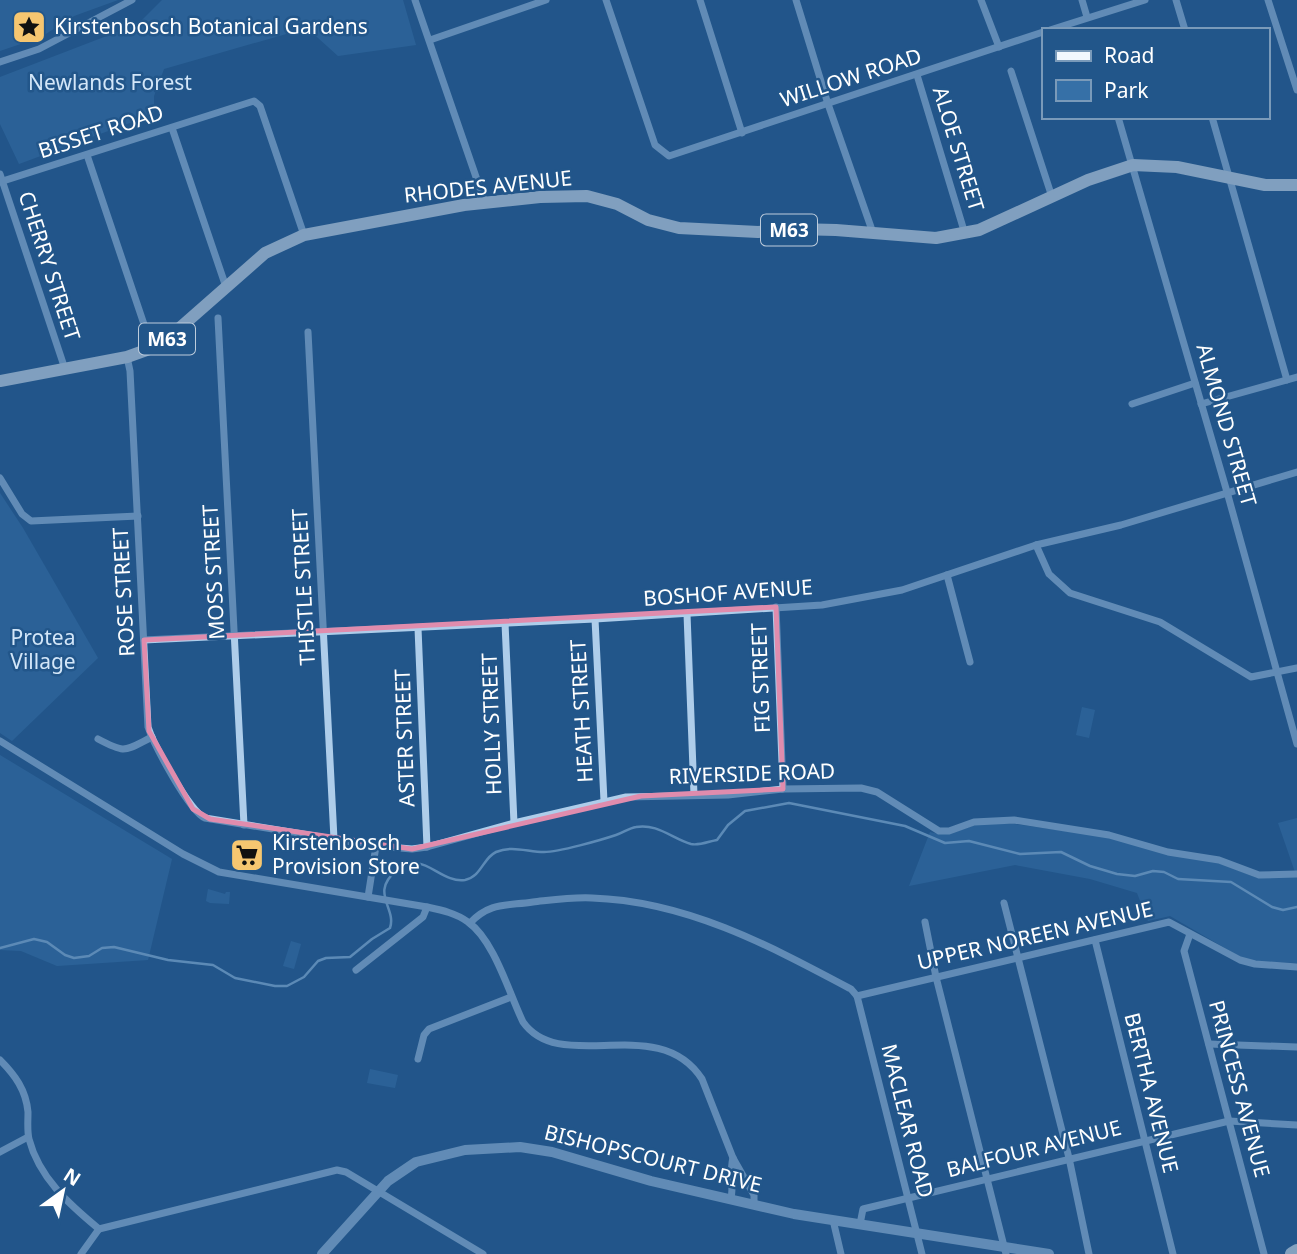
<svg xmlns="http://www.w3.org/2000/svg" width="1297" height="1254" viewBox="0 0 1297 1254" font-family="'Noto Sans',sans-serif">
	<rect width="100%" height="100%" fill="#22568a"/>
	<g fill="#3670a7">
		<path d="M0,0H118L74,16L41,37L0,51Z"/>
		<path d="M162,0H403L416,45L338,56L307,28L164,69L154,96V114L19,164L0,124V77L138,24Z"/>
		<path d="M0,493L23,528L98,658L12,741L0,733Z"/>
		<path d="M1082,707L1095,710L1089,738L1076,735Z"/>
		<path d="M0,755L172,859L148,960L57,966L21,951L0,950Z"/>
		<path d="M1297,818V871L1295,872L1278,823Z"/>
		<path d="M977,824H1014L1109,837L1217,862L1257,878L1297,876V963L1255,962L1242,958L1170,916L1148,921L1137,893L1090,879L1015,865L909,886L930,832C947,837 961,830 977,824Z"/>
		<path d="M208,889L225,894L226,892H230L229,904L210,903L206,901Z"/>
		<path d="M291,941L301,944L294,969L283,966Z"/>
		<path d="M370,1069L398,1075L395,1088L367,1083Z"/>
	</g>
	<g fill="none" stroke-linecap="round" stroke-linejoin="round">
		<path stroke="#a2c9eb" stroke-width="2.5" d="M0,948L34,939L47,942L65,955L74,958L89,956L102,948L114,947L168,960L213,965L235,978L275,986H287L304,977L318,961L326,958L350,957L372,939L390,928C397,908 369,893 397,870C422,848 440,884 465,880C481,877 483,858 496,852C512,845 528,852 544,852C559,852 601,840 616,835C623,833 629,828 636,827C657,823 673,839 691,844C699,846 710,841 717,840L728,825L745,811L789,803L905,826L945,843L969,841L1020,854L1061,852L1090,866L1117,874L1135,876L1153,871L1164,872L1178,879L1231,882L1272,907L1283,910L1297,907"/>
		<g stroke="#aecdea" stroke-width="7">
			<path d="M415,0L485,203"/>
			<path d="M606,0L655,145L669,156L1043,32"/>
			<path d="M700,0L742,133"/>
			<path d="M796,0L828,104L873,233"/>
			<path d="M981,0L999,47"/>
			<path d="M1082,0L1087,17"/>
			<path d="M1176,0L1185,30"/>
			<path d="M1268,0L1297,90"/>
			<path d="M1050,30L1145,0"/>
			<path d="M430,40L546,0"/>
			<path d="M0,62L39,49L132,0"/>
			<path d="M1011,71L1052,197"/>
			<path d="M917,75L965,234"/>
			<path d="M1118,117L1227,492L1297,744"/>
			<path d="M1212,117L1287,380"/>
			<path d="M172,128L226,287"/>
			<path d="M87,155L152,348"/>
			<path d="M0,174L65,369"/>
			<path d="M0,182L254,101L260,106L304,235"/>
			<path d="M218,318L244,825"/>
			<path d="M308,332L334,839"/>
			<path d="M127,357L130,371L148,727C154,745 189,811 205,818L376,846L412,849L427,847L514,823L626,797L728,795L783,789L861,788L877,792L939,831H949L974,822L1014,820L1109,835L1168,852L1219,860L1259,875L1297,874"/>
			<path d="M1132,404L1195,383"/>
			<path d="M1201,404L1297,377"/>
			<path d="M0,478L22,514L31,521L138,516"/>
			<path d="M1036,545L1049,574L1070,593L1160,622L1251,677L1297,668"/>
			<path d="M947,575L970,662"/>
			<path d="M776,607L783,789"/>
			<path d="M687,614L694,795"/>
			<path d="M595,619L604,801"/>
			<path d="M505,623L514,823"/>
			<path d="M418,628L427,847"/>
			<path d="M144,640L595,619L822,605L902,590L1036,545L1121,525L1297,472"/>
			<path d="M98,739C126,754 124,751 152,737"/>
			<path d="M0,741L183,854L219,872L427,907C441,910 456,913 468,922C494,940 509,993 523,1022C561,1076 658,1011 702,1079L733,1158L754,1195V1204"/>
			<path d="M368,897L376,846"/>
			<path d="M1004,903L1069,1158L1089,1254"/>
			<path d="M925,922L936,977L1006,1254"/>
			<path d="M470,923C490,902 506,906 533,902C552,900 572,897 592,898C687,901 770,946 851,989L857,996"/>
			<path d="M1190,934L1184,951L1264,1254"/>
			<path d="M1095,940L1173,1254"/>
			<path d="M356,970L423,917L427,907"/>
			<path d="M857,996L1169,922L1240,960L1255,964L1297,967"/>
			<path d="M857,996L922,1254"/>
			<path d="M1209,1044L1297,1047"/>
			<path d="M418,1059L424,1035L429,1029L511,997"/>
			<path d="M0,1060C15,1075 26,1090 28,1112C28,1121 27,1131 29,1139C39,1178 70,1205 99,1229L337,1170L346,1172L483,1254"/>
			<path d="M0,1152L28,1137"/>
			<path d="M731,1198C734,1185 729,1171 733,1158"/>
			<path d="M833,1220L841,1254"/>
			<path d="M860,1224L863,1209L1229,1121L1297,1125"/>
			<path d="M81,1254L99,1229"/>
		</g>
		<path stroke="#aecdea" stroke-width="10" d="M322,1254L388,1181L416,1162L465,1150L520,1147L552,1152L651,1181L794,1214L1049,1254"/>
		<path stroke="#f2f8fe" stroke-width="12" d="M0,381L127,357L152,348L174,333L265,253L304,235L464,205L540,197L587,196L617,204L648,220L679,228L758,232L795,229L836,230L936,238L979,230L1088,180L1133,165L1177,167L1265,185H1297"/>
		<path stroke="#f8fcfe" stroke-width="14" d="M1292,1254L1297,1251"/>
	</g>
	<path d="M0 0H1297V1254H0ZM776,607L783,789L641,796L412,849L210,819L193,809L149,731L144,640Z" fill="#22568a" fill-opacity=".55" fill-rule="evenodd"/>
	<path fill="none" stroke="#e08cad" stroke-width="5" stroke-linejoin="round" d="M776,607L783,789L641,796L412,849L210,819L193,809L149,731L144,640Z"/>
	<defs>
		<g id="sight-square" transform="scale(1.75)"><rect x="-9" y="-9" width="18" height="18" rx="4" fill="#f6c670" stroke="#22568a"/><path d="M0-6L1.8-2.2L6-1.7L2.9 1.2L3.7 5.4L0 3.3L-3.7 5.4L-2.9 1.2L-6-1.7L-1.8-2.2Z" fill="#111"/></g>
		<g id="supermarket-square" transform="scale(1.75)"><rect x="-9" y="-9" width="18" height="18" rx="4" fill="#f6c670" stroke="#22568a"/><path d="M-6-5.5h2.5l.6 2H6L4.5 2H-2.5L-4.4-4H-6ZM-1.5 3.2a1.3 1.3 0 1 0 .1 0ZM3 3.2a1.3 1.3 0 1 0 .1 0Z" fill="#111"/></g>
	</defs>
	<g fill-rule="evenodd">
		<use href="#sight-square" x="29" y="27"/>
		<use href="#supermarket-square" x="247" y="855"/>
	</g>
	<g text-anchor="middle" stroke-width="5" stroke-linejoin="round" paint-order="stroke">
		<g fill="#22568a" stroke="#bdccdc" stroke-width="2">
			<rect x="761" y="214.5" width="56" height="31" rx="5"/>
			<rect x="139" y="323.5" width="56" height="31" rx="5"/>
		</g>
		<g font-size="19" font-weight="bold" fill="#fff">
			<text x="789" y="237">M63</text>
			<text x="167" y="346">M63</text>
		</g>
		<g font-size="21" fill="#fff" stroke="#22568a" text-anchor="start">
			<text x="54" y="34">Kirstenbosch Botanical Gardens</text>
			<text x="272" y="850">Kirstenbosch<tspan x="272" dy="24">Provision Store</tspan></text>
		</g>
		<g font-size="21" fill="#fff" stroke="#22568a">
			<text transform="translate(851 78) rotate(-18)" y="7">WILLOW ROAD</text>
			<text transform="translate(101 132) rotate(-18)" y="7">BISSET ROAD</text>
			<text transform="translate(958 149) rotate(73)" y="7">ALOE STREET</text>
			<text transform="translate(488 187) rotate(-6)" y="7">RHODES AVENUE</text>
			<text transform="translate(49 266) rotate(72)" y="7">CHERRY STREET</text>
			<text transform="translate(1226 425) rotate(74)" y="7">ALMOND STREET</text>
			<text transform="translate(214 572) rotate(-93)" y="7">MOSS STREET</text>
			<text transform="translate(304 587) rotate(-93)" y="7">THISTLE STREET</text>
			<text transform="translate(124 592) rotate(-93)" y="7">ROSE STREET</text>
			<text transform="translate(728 593) rotate(-4)" y="7">BOSHOF AVENUE</text>
			<text transform="translate(761 678) rotate(-92)" y="7">FIG STREET</text>
			<text transform="translate(582 711) rotate(-93)" y="7">HEATH STREET</text>
			<text transform="translate(492 724) rotate(-92)" y="7">HOLLY STREET</text>
			<text transform="translate(405 738) rotate(-92)" y="7">ASTER STREET</text>
			<text transform="translate(752 774) rotate(-2)" y="7">RIVERSIDE ROAD</text>
			<text transform="translate(1035 936) rotate(-13)" y="7">UPPER NOREEN AVENUE</text>
			<text transform="translate(1239 1089) rotate(75)" y="7">PRINCESS AVENUE</text>
			<text transform="translate(1151 1093) rotate(76)" y="7">BERTHA AVENUE</text>
			<text transform="translate(907 1121) rotate(76)" y="7">MACLEAR ROAD</text>
			<text transform="translate(1034 1149) rotate(-14)" y="7">BALFOUR AVENUE</text>
			<text transform="translate(653 1159) rotate(14)" y="7">BISHOPSCOURT DRIVE</text>
		</g>
		<g font-size="21" fill="#d3e6f8" stroke="#22568a">
			<text x="110" y="90">Newlands Forest</text>
			<text x="43" y="645">Protea<tspan x="43" dy="24">Village</tspan></text>
		</g>
	</g>
	<rect x="1042" y="28" width="228" height="91" fill="#22568a" stroke="#7a9ab9" stroke-width="2"/>
	<rect x="1056" y="51" width="35" height="10" fill="#f2f8fe" stroke="#7a9ab9" stroke-width="2"/>
	<text x="1104" y="63" font-size="21" fill="#ffffff">Road</text>
	<rect x="1056" y="80" width="35" height="21" fill="#3670a7" stroke="#7a9ab9" stroke-width="2"/>
	<text x="1104" y="98" font-size="21" fill="#ffffff">Park</text>
	<g transform="translate(63 1191) rotate(33)" stroke="#22568a" stroke-width="5" paint-order="stroke">
	<path d="M0-5L12 26L0 18L-12 26Z" fill="#ffffff"/>
	<text y="-10" font-size="19" font-weight="bold" text-anchor="middle" fill="#ffffff">N</text>
	</g>
</svg>
